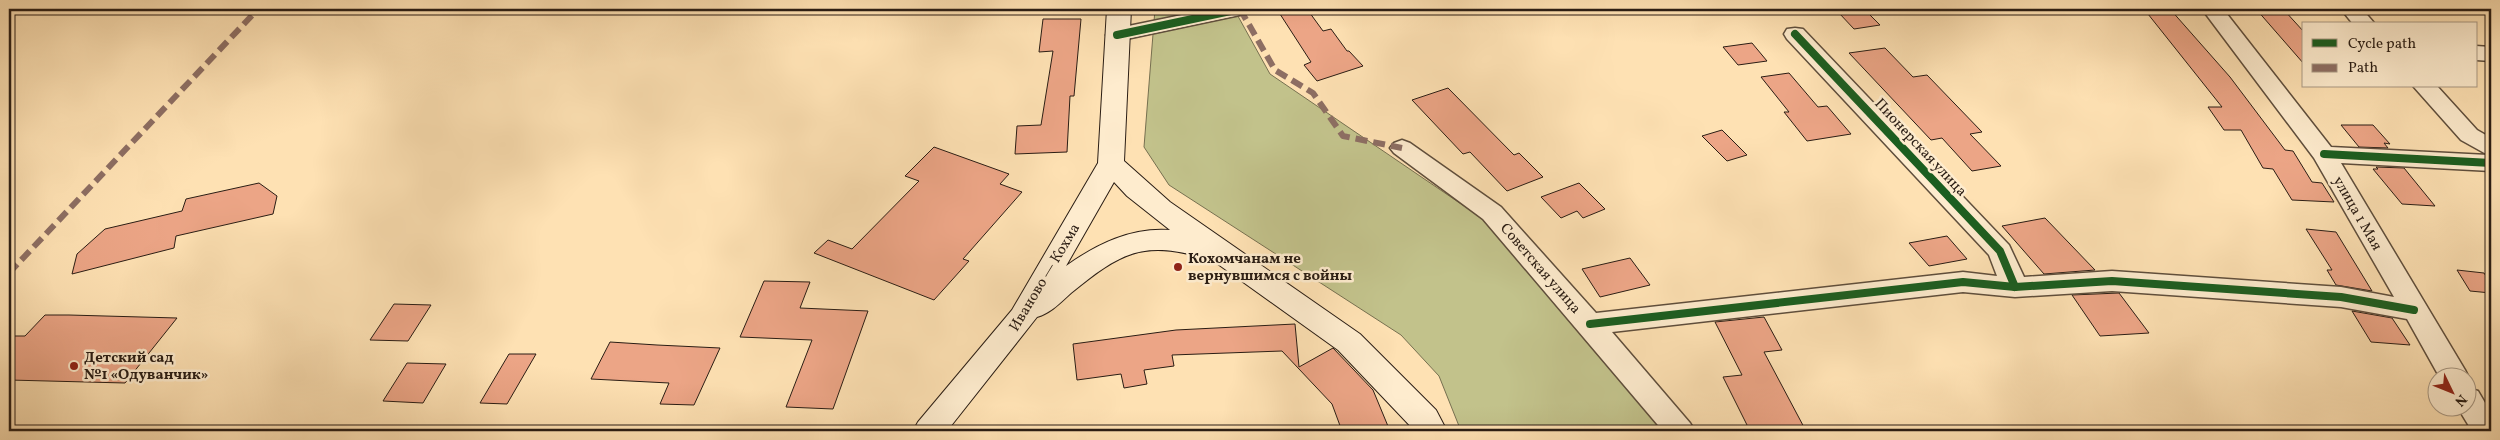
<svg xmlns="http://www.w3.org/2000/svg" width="2500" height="440" viewBox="0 0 2500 440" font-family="Vollkorn,serif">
	<rect width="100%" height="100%" fill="#fee1b3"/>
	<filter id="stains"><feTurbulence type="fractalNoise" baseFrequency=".004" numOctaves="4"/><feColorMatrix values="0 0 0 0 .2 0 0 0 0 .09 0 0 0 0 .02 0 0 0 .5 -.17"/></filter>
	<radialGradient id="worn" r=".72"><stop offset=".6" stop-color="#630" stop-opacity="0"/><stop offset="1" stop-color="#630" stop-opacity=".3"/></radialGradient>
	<path fill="#c2c28b" stroke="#767050" d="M1155,9H1234L1270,74L1492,225L1668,431H1461L1439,376L1401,335L1169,185L1144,147Z"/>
	<g fill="#eca586" stroke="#2a1d14">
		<path d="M1307,9L1323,31L1331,29L1347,51H1349L1363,66L1317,81L1304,65L1311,62L1280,14Z"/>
		<path d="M1864,9L1880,25L1854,29L1839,13Z"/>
		<path d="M2144,9H2170L2230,77L2285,150L2293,151L2312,182L2322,183L2334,202L2292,200L2273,169L2263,168L2241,130H2224L2208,107H2222Z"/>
		<path d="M2256,9L2284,10L2304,32V64Z"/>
		<path d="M1043,19H1081L1074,96H1070L1067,152L1015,154L1017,126L1041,125L1053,51L1039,52Z"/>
		<path d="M1752,43L1767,61L1738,65L1723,47Z"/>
		<path d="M1885,48L1913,77L1927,75L1982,132L1970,134L2001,166L1972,171L1942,138L1931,140L1849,53Z"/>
		<path d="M1789,73L1818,107L1827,106L1851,134L1807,141L1784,112H1789L1761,77Z"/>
		<path d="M1448,88L1514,155L1519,153L1543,177L1507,191L1470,152L1463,154L1412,100Z"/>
		<path d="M2341,125H2373L2390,144L2384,143L2388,148L2359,147Z"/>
		<path d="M1722,130L1747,155L1727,161L1702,136Z"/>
		<path d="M934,147L1009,174L1000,184L1022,192L963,259L969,261L934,300L814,253L828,240L852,249L919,181L905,176Z"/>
		<path d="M2376,167L2404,168L2435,206L2402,204L2373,169H2378Z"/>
		<path d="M259,183L277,196L273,214L176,236L174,248L72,274L77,254L105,229L182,211L186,199Z"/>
		<path d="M1579,183L1605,209L1583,218L1577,211L1561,218L1541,197Z"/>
		<path d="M2045,218L2095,270L2044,274L2002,226Z"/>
		<path d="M2306,229L2336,232L2372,291L2336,285L2327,270H2332Z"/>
		<path d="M1947,236L1967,259L1929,266L1909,243Z"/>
		<path d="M1630,258L1650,285L1600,297L1582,269Z"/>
		<path d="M2457,270L2484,273L2491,284V293L2470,291Z"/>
		<path d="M764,281L810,282L800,308L868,311L833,409L786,407L812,340L740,337Z"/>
		<path d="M2119,293L2149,333L2100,336L2072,295Z"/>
		<path d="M394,304L431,305L408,341L370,340Z"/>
		<path d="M2352,311L2392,318L2410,345L2371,342Z"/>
		<path d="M45,315H69L177,318L125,383L9,380V336H25Z"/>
		<path d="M1764,317L1782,350L1764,352L1806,431H1750L1723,377L1742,375L1715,322Z"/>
		<path d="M1295,324L1299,367L1333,348L1373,390L1390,431H1342L1332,404L1282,351L1172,355L1174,366L1144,370L1147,384L1124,388L1121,374L1077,380L1073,344L1176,330Z"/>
		<path d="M610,342L657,345L720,348L694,405L660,404L669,383L591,379Z"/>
		<path d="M509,354H536L507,404L480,403Z"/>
		<path d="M407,363L446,364L423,403L383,401Z"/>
	</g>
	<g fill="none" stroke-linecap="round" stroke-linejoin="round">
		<g stroke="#5f4e3c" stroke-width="3">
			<g id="minor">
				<path d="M1211,9H1250L1247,13L1240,15L1117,41L1109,40L1106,35L1109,30Z"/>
				<path d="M2202,9H2223L2331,147L2488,155L2461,140L2413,86H2437L2477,130L2491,138V171L2341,163L2465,370L2469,378L2468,381V378H2440L2407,319L2341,307L2112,291L2015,297L1963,292L1612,332L1690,423L1695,431H1663L1483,219L1394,153L1390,148L1394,143L1402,140L1410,143L1501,207L1596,313L1963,272L1997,276L1989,255L1787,39L1784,34L1787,29L1795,28L1803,29L2009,245L2024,277L2112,271L2341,287L2394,297L2314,158Z"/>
				<path d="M2341,9H2362L2375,24H2353Z"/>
				<path d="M2476,46L2491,47V61L2476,60Z"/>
				<path d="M2468,388L2478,391L2491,413V431H2472L2458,408H2468Z"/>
			</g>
		</g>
		<g stroke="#2a1d14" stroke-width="2">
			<path id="secondary" d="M1107,9H1131L1124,161L1170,202L1360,334L1436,410L1447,431H1415L1338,350L1208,257L1204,258C1142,240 1120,253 1071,293C1061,302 1051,313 1037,317L947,431H913L918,422L1012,310L1098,163ZM1114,182L1127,196L1170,230C1131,227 1097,244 1066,266Z"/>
		</g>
		<use href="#minor" fill="#feecce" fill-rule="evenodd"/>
		<use href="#secondary" fill="#feecce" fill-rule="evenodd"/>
		<g stroke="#8d6e63" stroke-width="6" stroke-dasharray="12 6" stroke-linecap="butt">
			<path d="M1240,9L1275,70L1313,93L1343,136L1402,148"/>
			<path d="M9,273L258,9"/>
		</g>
		<g stroke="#feecce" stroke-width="11">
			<g id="cycleway">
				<path d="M1795,34L2000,251L2015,287"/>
				<path d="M1117,35L1240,9"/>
				<path d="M2324,154L2491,163"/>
				<path d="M1590,324L1963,282L2015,287L2112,281L2341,297L2414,310"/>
			</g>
		</g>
		<use href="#cycleway" stroke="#1b5e20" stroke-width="8"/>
	</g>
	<g fill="#8f2418" stroke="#feecce" stroke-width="2">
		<circle cx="1178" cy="267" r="5"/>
		<circle cx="74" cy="366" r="5"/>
	</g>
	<g text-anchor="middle" stroke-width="5" stroke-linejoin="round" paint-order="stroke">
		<g font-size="15" fill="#2a1d14" stroke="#feecce">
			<text transform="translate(1921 147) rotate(47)" y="5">Пионерская улица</text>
			<text transform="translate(2358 213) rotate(60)" y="5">улица 1 Мая</text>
			<text transform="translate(1541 268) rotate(49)" y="5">Советская улица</text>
			<text transform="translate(1044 277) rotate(-59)" y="5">Иваново — Кохма</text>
		</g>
		<g font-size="15" font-weight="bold" fill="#2a1d14" stroke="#feecce" text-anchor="start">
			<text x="1188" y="263">Кохомчанам не<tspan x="1188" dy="17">вернувшимся с войны</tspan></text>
			<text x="84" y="362">Детский сад<tspan x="84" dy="17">№1 «Одуванчик»</tspan></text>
		</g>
	</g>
	<rect width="2500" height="440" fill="none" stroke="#fee1b3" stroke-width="30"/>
	<rect x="10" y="10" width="2480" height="420" fill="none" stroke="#2a1d14" stroke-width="2.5"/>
	<rect x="15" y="15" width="2470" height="410" fill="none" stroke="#2a1d14"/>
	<rect x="2302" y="22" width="175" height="65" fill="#feecce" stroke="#a99984"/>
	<rect x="2312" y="39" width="25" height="8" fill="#1b5e20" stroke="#a99984"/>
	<text x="2348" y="48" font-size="15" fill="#2a1d14">Cycle path</text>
	<rect x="2312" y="64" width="25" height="8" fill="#8d6e63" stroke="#a99984"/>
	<text x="2348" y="72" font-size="15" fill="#2a1d14">Path</text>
	<g transform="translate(2452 392) rotate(133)"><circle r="24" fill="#feecce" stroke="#a99984"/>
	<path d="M0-4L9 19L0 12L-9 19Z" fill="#8f2418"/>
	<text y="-8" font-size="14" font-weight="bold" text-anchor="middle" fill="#2a1d14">N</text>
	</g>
	<rect width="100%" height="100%" filter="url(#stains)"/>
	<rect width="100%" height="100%" fill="url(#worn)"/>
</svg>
